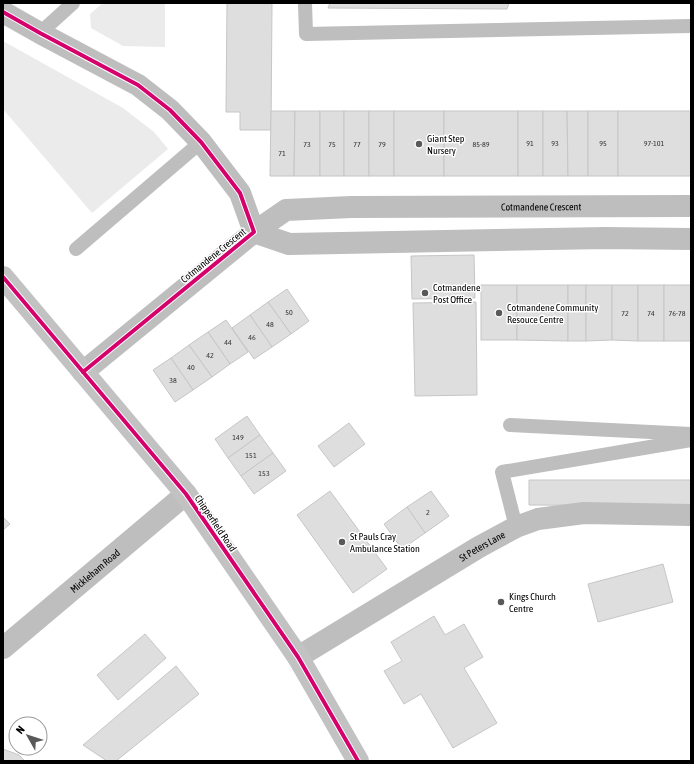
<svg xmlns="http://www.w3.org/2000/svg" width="694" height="764" viewBox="0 0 694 764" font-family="'Asap Condensed',sans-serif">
	<rect width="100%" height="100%" fill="#fff"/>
	<g fill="#ebebeb">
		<path d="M103,3H165V47L123,46L91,28L90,14Z"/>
		<path d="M3,41L123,108L154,132L168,149L92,213L3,109Z"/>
	</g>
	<g fill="#dedede" stroke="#c6c6c6">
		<path d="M227,3H272L271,130H240V112H226Z"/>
		<path d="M330,3H509L507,9L328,8Z"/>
		<path d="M271,111H295L294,176H270Z"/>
		<path d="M295,111H320V176H294Z"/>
		<rect x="320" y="111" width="24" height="65"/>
		<rect x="344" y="111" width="25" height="65"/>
		<rect x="369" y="111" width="25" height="65"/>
		<rect x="394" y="111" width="50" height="65"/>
		<rect x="444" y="111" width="74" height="65"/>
		<rect x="518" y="111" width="25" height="65"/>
		<path d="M543,111H567L568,176H543Z"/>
		<path d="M567,111H588V176H568Z"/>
		<rect x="588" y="111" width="30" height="65"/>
		<rect x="618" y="111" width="73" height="65"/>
		<path d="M474,255L475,298L412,299L411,256Z"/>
		<rect x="481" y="285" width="36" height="55"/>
		<path d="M517,285H568V341L517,340Z"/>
		<rect x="568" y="285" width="18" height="56"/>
		<path d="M586,285H612V340L586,341Z"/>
		<path d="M612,285H638V341L612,340Z"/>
		<rect x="638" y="285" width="26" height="56"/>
		<rect x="664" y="285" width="27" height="56"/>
		<path d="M287,289L309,321L291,334L268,302Z"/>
		<path d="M268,302L291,334L272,347L250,315Z"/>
		<path d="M476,302L477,395L415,396L413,303Z"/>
		<path d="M250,315L272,347L254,359L232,328Z"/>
		<path d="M226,320L248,352L230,364L208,332Z"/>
		<path d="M208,332L230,364L212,377L189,345Z"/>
		<path d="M189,345L212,377L193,390L171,358Z"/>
		<path d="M171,358L193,390L175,402L153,370Z"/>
		<path d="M247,416L260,435L228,458L215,439Z"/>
		<path d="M349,423L365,444L334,467L318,446Z"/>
		<path d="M260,435L273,453L241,476L228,458Z"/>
		<path d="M273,453L286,471L254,494L241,476Z"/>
		<path d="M529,480H691V506L529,505Z"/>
		<path d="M330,491L387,569L353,593L297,515Z"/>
		<path d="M431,491L449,516L425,533L407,507Z"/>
		<path d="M407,507L425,533L402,549L384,524Z"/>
		<path d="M3,517L10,524L3,530Z"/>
		<path d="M663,564L673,602L598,622L588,584Z"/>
		<path d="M434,616L445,635L464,624L483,657L464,668L497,723L453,748L421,694L404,704L384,671L402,661L391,642Z"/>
		<path d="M145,634L166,658L118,700L97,675Z"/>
		<path d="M176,666L199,694L116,761H107L83,745Z"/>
		<path d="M3,749L19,755L25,761H3Z"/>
	</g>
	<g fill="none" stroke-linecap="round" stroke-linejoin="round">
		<g stroke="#bebebe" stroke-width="14">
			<path d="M305,3L306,34L691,26"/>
			<path d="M40,33L73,3"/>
			<path d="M76,249L201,142"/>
			<path d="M510,425L691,434"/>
			<path d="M516,527L502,472L691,440"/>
		</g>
		<g stroke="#bebebe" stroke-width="22">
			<path d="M3,12L40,33L138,85L170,110L201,142L240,193L254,232L83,372"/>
			<path id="s1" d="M254,232L286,210L351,207L691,206"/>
			<path d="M254,232L289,244L605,238L691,239"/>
			<path id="s2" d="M3,648L186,494"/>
			<path id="s3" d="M298,657L479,547L516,527L538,519L584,513L691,515"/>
		</g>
		<path stroke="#c2c2c2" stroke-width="22" d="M3,277L186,494L298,657L358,761"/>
		<g stroke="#fff" stroke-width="6">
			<g id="cycleway">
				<path d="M3,12L40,33L138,85L170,110L201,142L240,193L254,232L83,372"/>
				<path d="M3,277L186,494L298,657L358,761"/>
			</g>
		</g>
		<use href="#cycleway" stroke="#d6006c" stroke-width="4"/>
	</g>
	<g fill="#595959" stroke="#fff" stroke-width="1.5">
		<circle cx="419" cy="144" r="4"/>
		<circle cx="425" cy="293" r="4"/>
		<circle cx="499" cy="313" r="4"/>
		<circle cx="342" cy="542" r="4"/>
		<circle cx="501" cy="602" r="4"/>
	</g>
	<g text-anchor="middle" stroke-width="3" stroke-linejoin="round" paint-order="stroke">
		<g font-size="8" fill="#383838">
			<text x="530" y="146">91</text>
			<text x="555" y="146">93</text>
			<text x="603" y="146">95</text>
			<text x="654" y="146">97-101</text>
			<text x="307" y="147">73</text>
			<text x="332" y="147">75</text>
			<text x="357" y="147">77</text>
			<text x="382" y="147">79</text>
			<text x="481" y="147">85-89</text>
			<text x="282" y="156">71</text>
			<text x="289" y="315">50</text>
			<text x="625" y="316">72</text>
			<text x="651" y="316">74</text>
			<text x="677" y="316">76-78</text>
			<text x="270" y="327">48</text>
			<text x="252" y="340">46</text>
			<text x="228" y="345">44</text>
			<text x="210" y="358">42</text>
			<text x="191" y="370">40</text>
			<text x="173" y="383">38</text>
			<text x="238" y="440">149</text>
			<text x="251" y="458">151</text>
			<text x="264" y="476">153</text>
			<text x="428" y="515">2</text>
		</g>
		<g font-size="10" fill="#000" stroke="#fff" text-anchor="start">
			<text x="427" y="142">Giant Step<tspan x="427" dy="12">Nursery</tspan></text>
			<text x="433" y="291">Cotmandene<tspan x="433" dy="12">Post Office</tspan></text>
			<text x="507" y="311">Cotmandene Community<tspan x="507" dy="12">Resouce Centre</tspan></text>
			<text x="350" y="540">St Pauls Cray<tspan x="350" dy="12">Ambulance Station</tspan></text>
			<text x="509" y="600">Kings Church<tspan x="509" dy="12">Centre</tspan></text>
		</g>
		<g font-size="10" fill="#000" stroke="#fff">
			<text dy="4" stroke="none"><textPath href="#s1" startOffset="294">Cotmandene Crescent</textPath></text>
			<text transform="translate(213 255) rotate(-39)" y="4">Cotmandene Crescent</text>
			<text transform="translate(216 523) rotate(56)" y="4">Chipperfield Road</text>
			<text dy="4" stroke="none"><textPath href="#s3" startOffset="215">St Peters Lane</textPath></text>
			<text dy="4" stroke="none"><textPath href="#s2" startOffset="120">Mickleham Road</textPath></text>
		</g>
	</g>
	<rect width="694" height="764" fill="none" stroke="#000000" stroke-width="8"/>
	<g transform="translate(28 736) rotate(309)"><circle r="19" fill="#ffffff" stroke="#999999"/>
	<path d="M0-3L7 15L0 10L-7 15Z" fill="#595959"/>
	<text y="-6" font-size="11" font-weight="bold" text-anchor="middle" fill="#000000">N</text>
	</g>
</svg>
